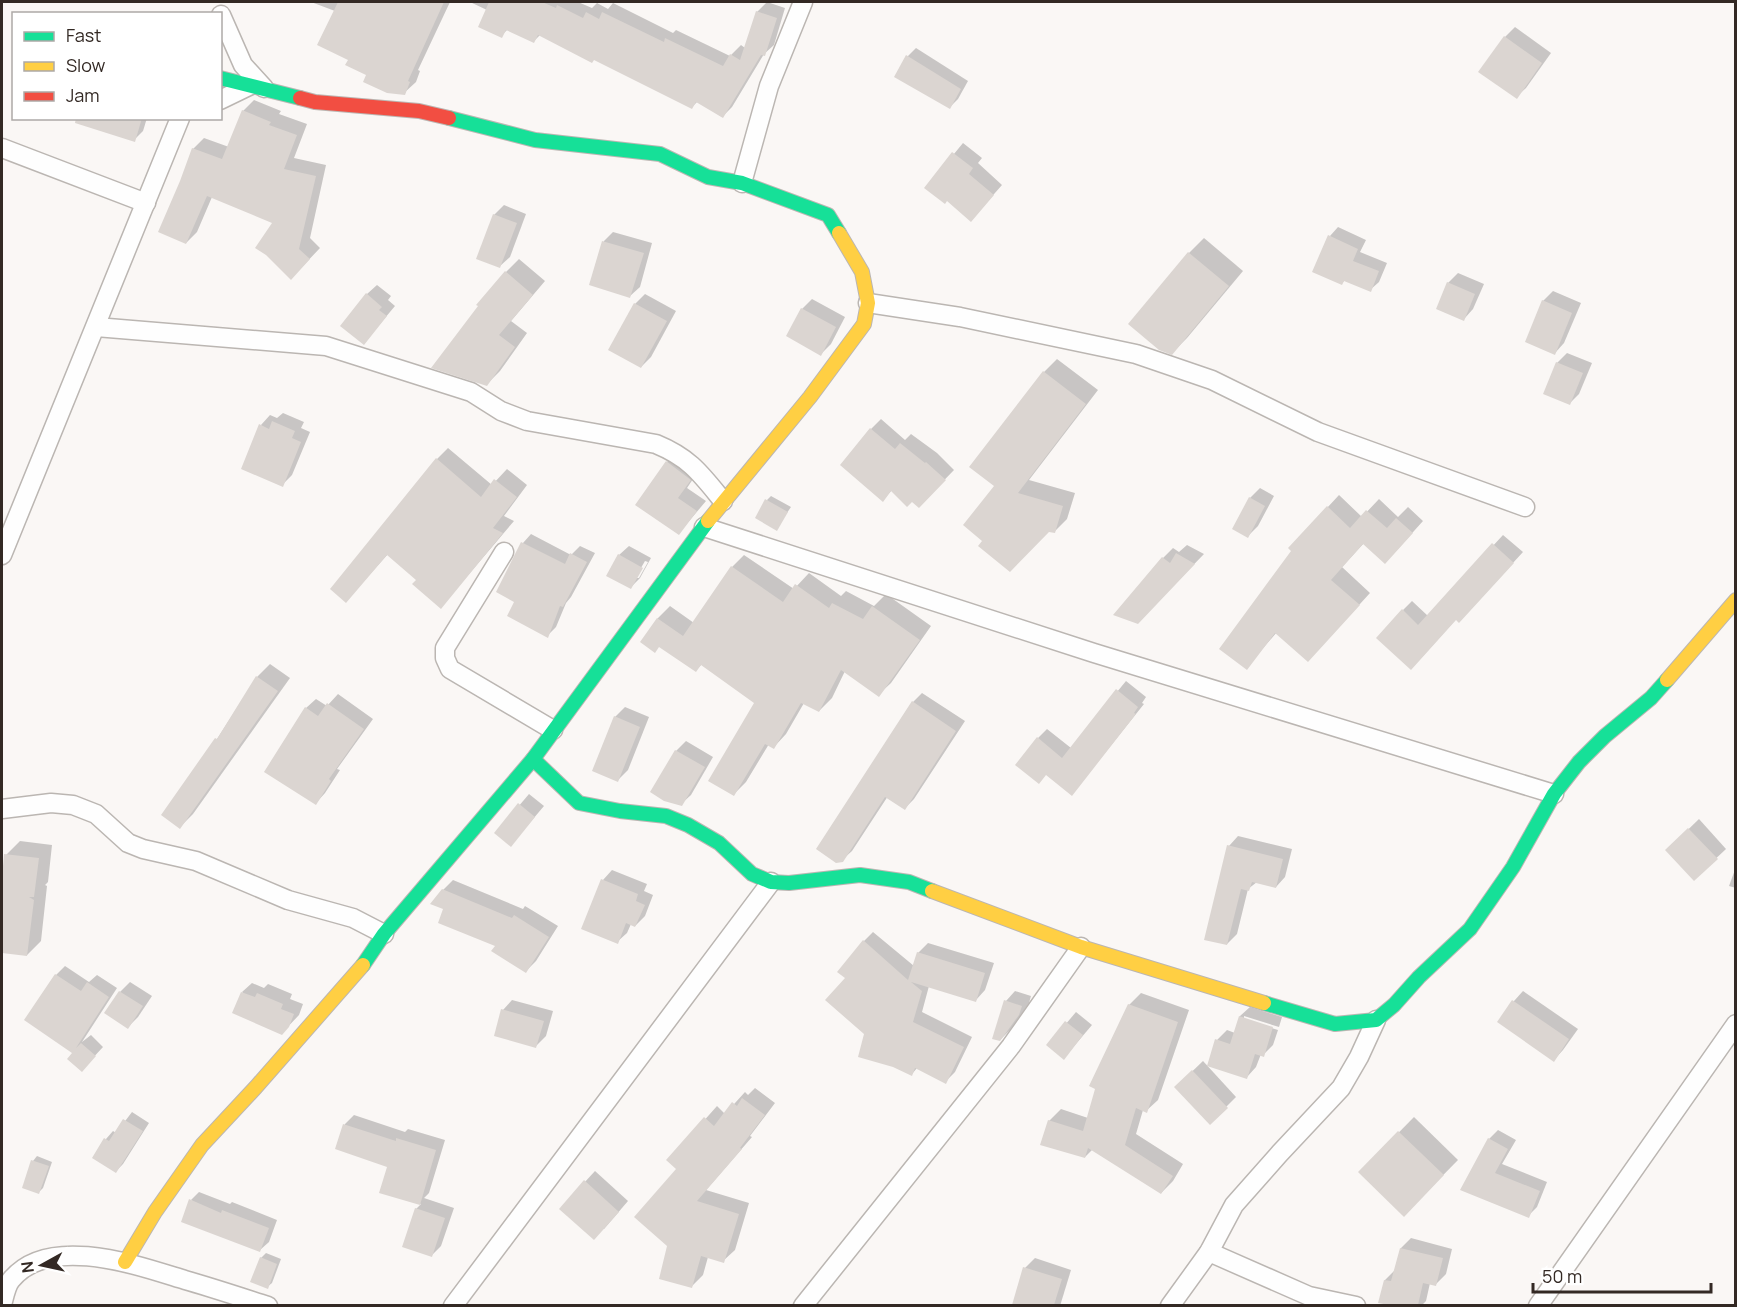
<svg xmlns="http://www.w3.org/2000/svg" width="1737" height="1307" viewBox="0 0 1737 1307" font-family="Manrope,sans-serif">
	<rect width="100%" height="100%" fill="#faf7f5"/>
	<g fill="#0003" fill-rule="evenodd">
		<path d="M311,2H450L418,70L420,71L416,82L404,93L368,74L350,59L335,11Z"/>
		<path d="M470,2H578L592,8L597,3L608,9L613,3L673,33L676,30L730,56L741,45L745,48L757,12L767,2L785,8L774,45L764,54L732,107L722,117L698,101L692,107L595,59L540,35L534,41L508,29L501,36L487,10Z"/>
		<path d="M1515,27L1551,53L1526,88L1516,97L1505,37Z"/>
		<path d="M916,48L968,81L958,99L950,107L896,77L908,56Z"/>
		<path d="M254,100L281,111L279,114L307,124L294,158L326,165L310,238L320,248L302,267L274,222L212,197L197,232L186,243L193,149L204,138L229,147L243,111Z"/>
		<path d="M100,118H147L143,131L134,140Z"/>
		<path d="M963,143L982,158L978,163L1002,185L980,210L948,200L926,188Z"/>
		<path d="M504,205L526,214L510,257L500,266L494,215Z"/>
		<path d="M1338,227L1366,240L1360,252L1387,263L1379,282L1370,290L1345,280L1342,283L1330,236Z"/>
		<path d="M613,232L652,243L640,287L630,296L590,284L604,241Z"/>
		<path d="M1204,238L1243,271L1187,338L1172,353L1130,324L1189,253Z"/>
		<path d="M519,259L545,281L511,321L527,333L500,371L487,384L506,272Z"/>
		<path d="M1458,273L1484,284L1473,309L1464,319L1448,283Z"/>
		<path d="M377,285L391,296L388,300L395,306L364,343L367,294Z"/>
		<path d="M1553,291L1581,303L1564,343L1555,353L1543,301Z"/>
		<path d="M645,294L676,311L651,357L641,367L635,304Z"/>
		<path d="M812,299L845,317L831,344L821,354L802,309Z"/>
		<path d="M1567,353L1592,363L1579,394L1569,404L1557,363Z"/>
		<path d="M1057,359L1098,390L1029,480L1075,493L1067,519L1054,532L1049,530L971,466L1044,372Z"/>
		<path d="M283,413L304,422L301,428L310,432L292,475L282,485L261,425L270,415L277,418Z"/>
		<path d="M881,419L905,440L911,434L937,453L954,470L919,506L912,500L892,490L883,500L871,429Z"/>
		<path d="M448,448L492,485L507,469L527,485L504,516L514,521L441,607L418,579L388,554L346,601L437,459Z"/>
		<path d="M676,452L699,470L687,488L706,501L679,533L667,462Z"/>
		<path d="M1260,488L1274,496L1258,526L1248,536L1250,498Z"/>
		<path d="M1339,495L1362,517L1379,499L1398,517L1408,507L1423,521L1396,551L1364,543L1342,567L1370,593L1319,649L1277,632L1246,668L1293,551L1290,548Z"/>
		<path d="M771,496L791,507L776,529L767,500Z"/>
		<path d="M531,534L571,555L580,546L595,553L571,597L566,603L556,627L547,636L516,601L523,543Z"/>
		<path d="M1503,535L1523,552L1469,611L1457,618L1421,658L1403,610L1412,601L1428,616Z"/>
		<path d="M1187,545L1204,554L1138,622L1163,558L1173,548L1179,552Z"/>
		<path d="M629,546L651,558L640,578L631,587L619,555ZM645,561L648,562L639,578H635Z"/>
		<path d="M744,555L794,589L809,573L841,596L846,591L874,606L886,594L931,626L891,683L878,695L845,671L832,698L819,711L804,703L786,734L774,747L769,744L746,782L734,794L756,703L702,664L696,670L660,645L642,642L658,618L670,606L694,623L732,567Z"/>
		<path d="M270,664L290,678L193,814L180,827L217,739L257,677Z"/>
		<path d="M1126,681L1146,697L1142,703L1144,704L1072,794L1047,774L1038,738L1047,729L1071,748Z"/>
		<path d="M922,693L965,721L914,799L905,808L888,796L852,851L842,860L913,702Z"/>
		<path d="M338,694L373,719L337,769L340,770L325,793L316,803L306,708L316,699L327,706Z"/>
		<path d="M625,707L649,717L628,770L618,780L615,717Z"/>
		<path d="M686,741L713,757L691,795L681,804L676,751Z"/>
		<path d="M529,794L544,806L511,845L496,833Z"/>
		<path d="M1699,819L1726,849L1694,879L1667,850Z"/>
		<path d="M1238,836L1292,849L1285,877L1276,887L1257,882L1248,889L1237,934L1227,944L1229,846Z"/>
		<path d="M20,841L52,845L48,882L45,885L47,886L41,941L27,955L2,952V893L6,855Z"/>
		<path d="M1736,867V888L1729,886Z"/>
		<path d="M612,870L647,884L644,891L653,895L645,916L635,926L631,924L627,933L617,942L603,880Z"/>
		<path d="M453,880L523,909L525,906L558,926L536,961L526,971L497,945L445,908L443,890Z"/>
		<path d="M873,932L914,966L918,953L928,943L994,963L985,990L976,1000L929,986L922,1012L972,1037L955,1072L945,1082L917,1068L912,1074L866,1034L847,978L864,941Z"/>
		<path d="M65,966L89,982L97,975L117,988L82,1042L91,1035L103,1047L90,1061L26,1020L56,975Z"/>
		<path d="M130,982L152,996L138,1017L128,1027L120,992Z"/>
		<path d="M252,983L264,988L268,984L292,994L290,999L303,1004L299,1015L282,1033L242,992Z"/>
		<path d="M1015,991L1031,996L1029,1003L1010,1030L1000,1040L1006,1001Z"/>
		<path d="M1523,991L1578,1029L1563,1050L1554,1060L1499,1022L1514,1001Z"/>
		<path d="M1141,993L1189,1010L1158,1100L1146,1111L1143,1110L1136,1134L1183,1164L1173,1181L1161,1193L1093,1149L1085,1157L1049,1121L1061,1109L1088,1118L1129,1005Z"/>
		<path d="M512,1000L553,1011L546,1036L536,1046L503,1010Z"/>
		<path d="M1250,1007L1282,1017L1279,1027L1244,1016V1019L1278,1030L1273,1045L1263,1055L1261,1054L1256,1067L1247,1077L1217,1040L1227,1030L1235,1033L1240,1016Z"/>
		<path d="M1076,1012L1092,1025L1064,1058L1048,1045Z"/>
		<path d="M1203,1061L1236,1097L1210,1123L1176,1087Z"/>
		<path d="M755,1088L775,1103L750,1136L752,1137L706,1190L749,1203L735,1250L723,1261L708,1257L703,1275L692,1286L669,1246L679,1169L669,1160L717,1106L725,1114L745,1092L748,1095Z"/>
		<path d="M132,1112L149,1123L123,1164L116,1171L94,1158L106,1139L113,1131L116,1133Z"/>
		<path d="M354,1115L405,1132L408,1129L445,1140L429,1193L424,1198L454,1208L441,1246L432,1255L416,1209L421,1204L381,1192L389,1166L337,1148L345,1124Z"/>
		<path d="M1414,1117L1458,1160L1404,1215L1360,1172Z"/>
		<path d="M1498,1130L1516,1140L1502,1164L1547,1182L1537,1207L1528,1216L1462,1189L1489,1139Z"/>
		<path d="M37,1156L52,1162L43,1188L39,1192L33,1161Z"/>
		<path d="M595,1171L628,1201L604,1229L561,1208Z"/>
		<path d="M199,1192L230,1204L232,1202L277,1220L269,1242L260,1250L191,1200Z"/>
		<path d="M1411,1238L1452,1249L1446,1274L1436,1284L1430,1283L1426,1301L1421,1306H1395L1380,1302L1385,1280L1395,1270L1401,1248Z"/>
		<path d="M266,1253L281,1259L272,1283L267,1287L261,1258Z"/>
		<path d="M1035,1258L1071,1270L1060,1306H1013L1025,1268Z"/>
	</g>
	<g fill="#dbd5d1">
		<path d="M338,2H444L408,81L410,82L405,95L387,93L363,82L366,75L345,65L348,60L317,45Z"/>
		<path d="M489,2H542L556,8L557,5L583,18L586,12L599,19L602,12L664,42L665,38L723,66L730,54L740,60L756,11L777,18L765,56L761,55L723,118L696,102L692,109L594,60L592,63L538,35L534,43L506,30L502,38L478,27Z"/>
		<path d="M1504,36L1542,63L1517,99L1478,72Z"/>
		<path d="M906,55L961,89L950,109L894,77Z"/>
		<path d="M242,110L271,122L269,125L297,135L284,169L316,176L299,249L310,259L291,280L266,255L255,248L272,223L207,196L186,244L158,232L180,181L192,148L222,159Z"/>
		<path d="M76,118H142L135,142L75,123Z"/>
		<path d="M952,152L973,168L969,174L994,195L971,222L947,201L945,204L924,188Z"/>
		<path d="M493,214L517,223L500,268L476,259Z"/>
		<path d="M1328,235L1358,249L1353,261L1379,271L1371,292L1344,281L1342,285L1312,272Z"/>
		<path d="M602,241L644,253L630,298L589,285Z"/>
		<path d="M1188,252L1229,286L1172,355L1159,350L1128,324Z"/>
		<path d="M505,271L533,295L499,335L515,347L487,386L431,368L478,306L476,305Z"/>
		<path d="M1447,282L1475,294L1464,321L1436,309Z"/>
		<path d="M366,293L382,307L379,310L387,316L364,345L340,326Z"/>
		<path d="M1542,300L1572,313L1555,355L1525,342Z"/>
		<path d="M634,303L667,321L641,368L608,350Z"/>
		<path d="M801,308L836,327L821,356L786,336Z"/>
		<path d="M1556,362L1583,373L1570,405L1543,394Z"/>
		<path d="M1043,371L1086,404L1018,493L1063,506L1055,533L1049,532L1010,572L978,546L982,541L963,525L994,486L969,467Z"/>
		<path d="M272,421L295,431L292,438L301,442L283,487L241,469L259,424L269,429Z"/>
		<path d="M870,428L895,449L900,443L925,463L926,462L946,480L919,508L912,502L907,507L891,491L883,502L840,465Z"/>
		<path d="M436,458L481,497L494,479L517,497L493,528L503,533L441,609L412,584L416,580L387,555L346,603L330,589Z"/>
		<path d="M666,461L691,480L678,498L697,511L679,535L635,505Z"/>
		<path d="M1249,497L1265,506L1248,538L1232,529Z"/>
		<path d="M765,499L788,512L777,531L755,518Z"/>
		<path d="M1327,506L1350,528L1366,510L1387,528L1396,518L1413,533L1385,564L1363,544L1331,580L1360,605L1308,662L1275,633L1247,670L1219,649L1291,551L1288,548Z"/>
		<path d="M521,542L565,564L570,553L587,562L563,607L560,606L548,638L507,616L514,602L496,592Z"/>
		<path d="M1492,543L1514,563L1459,623L1456,620L1411,670L1376,638L1402,609L1418,625Z"/>
		<path d="M1176,553L1195,564L1138,624L1113,615L1162,557L1170,563Z"/>
		<path d="M618,554L643,568L631,589L606,576Z"/>
		<path d="M731,566L783,602L795,584L829,608L832,603L863,619L872,606L920,640L879,697L841,670L819,712L801,703L774,749L765,744L734,796L708,781L754,703L701,665L696,672L659,647L655,653L640,642L657,618L683,636Z"/>
		<path d="M256,676L278,691L180,829L161,815L215,738L217,739Z"/>
		<path d="M1116,689L1138,707L1134,713L1136,714L1072,796L1046,775L1039,784L1015,765L1037,737L1062,758Z"/>
		<path d="M912,701L956,731L905,810L885,797L843,862L836,863L816,849Z"/>
		<path d="M327,703L364,729L329,779L331,781L316,805L264,772L305,707L318,716Z"/>
		<path d="M614,716L640,727L618,782L592,771Z"/>
		<path d="M675,750L705,767L682,806L664,801L650,792Z"/>
		<path d="M518,803L535,817L511,847L494,833Z"/>
		<path d="M1688,828L1718,859L1694,881L1665,850Z"/>
		<path d="M1227,845L1283,859L1276,888L1252,882L1249,891L1241,889L1227,945L1204,940Z"/>
		<path d="M4,854L39,858L34,897H29L34,900L27,956L2,953V878Z"/>
		<path d="M601,879L638,894L636,901L645,905L635,927L626,923L618,944L581,929Z"/>
		<path d="M442,889L512,918L514,915L549,937L526,973L491,951L495,946L438,923L443,909L430,904Z"/>
		<path d="M863,940L908,980L917,952L985,973L976,1002L911,982L922,991L913,1022L964,1047L946,1084L915,1068L912,1076L893,1067L858,1057L864,1034L825,1000L845,978L837,972Z"/>
		<path d="M55,974L81,991L87,982L109,997L76,1048L81,1043L96,1056L82,1072L67,1059L72,1053L24,1020Z"/>
		<path d="M119,991L143,1006L128,1029L104,1013Z"/>
		<path d="M241,992L255,997L257,993L283,1004L281,1009L294,1014L289,1027L282,1035L232,1013Z"/>
		<path d="M1004,1000L1022,1006L1019,1015L1000,1041L992,1039Z"/>
		<path d="M1512,1000L1569,1039L1554,1062L1497,1022Z"/>
		<path d="M1128,1004L1178,1022L1147,1113L1136,1108L1125,1145L1173,1176L1161,1194L1088,1148L1085,1158L1040,1145L1048,1120L1083,1131L1095,1089L1089,1086Z"/>
		<path d="M501,1009L544,1021L536,1048L494,1036Z"/>
		<path d="M1239,1016L1273,1027L1264,1057L1255,1054L1247,1079L1207,1066L1215,1039L1230,1044Z"/>
		<path d="M1065,1021L1083,1035L1064,1060L1046,1045Z"/>
		<path d="M1192,1070L1228,1108L1210,1125L1174,1087Z"/>
		<path d="M742,1098L765,1115L740,1148L742,1149L697,1201L739,1214L724,1263L701,1256L692,1288L659,1279L667,1246L634,1217L676,1169L666,1160L704,1117L714,1126L732,1102L737,1106Z"/>
		<path d="M123,1119L143,1131L116,1173L92,1158L104,1138L109,1141Z"/>
		<path d="M343,1124L396,1141V1138L436,1150L420,1205L379,1193L387,1167L335,1149Z"/>
		<path d="M1398,1131L1444,1175L1404,1217L1358,1172Z"/>
		<path d="M1488,1138L1508,1149L1495,1173L1540,1191L1529,1218L1460,1190Z"/>
		<path d="M31,1160L49,1166L39,1194L22,1188Z"/>
		<path d="M584,1180L619,1212L594,1240L559,1209Z"/>
		<path d="M189,1199L221,1213L222,1210L269,1228L260,1252L181,1222Z"/>
		<path d="M415,1208L445,1218L432,1257L402,1247Z"/>
		<path d="M1400,1248L1443,1258L1436,1286L1423,1283L1418,1305H1389L1378,1303L1384,1280L1391,1281Z"/>
		<path d="M260,1257L277,1264L268,1289L250,1282Z"/>
		<path d="M1023,1267L1062,1279L1054,1305H1012Z"/>
	</g>
	<g fill="none" stroke-linecap="round" stroke-linejoin="round">
		<g stroke="#bbb6b2" stroke-width="21">
			<g id="street">
				<path d="M221,15L243,65L264,88"/>
				<path d="M220,100L251,85"/>
				<path d="M2,148L146,203"/>
				<path d="M742,183L769,86L803,2"/>
				<path d="M868,303L960,317L1136,354L1212,380L1318,432L1525,507"/>
				<path d="M96,327L326,346L471,392L501,411L527,421L656,444C690,458 701,474 723,501"/>
				<path d="M704,527L1094,653L1554,794"/>
				<path d="M504,552L445,648V658L450,669L553,730"/>
				<path d="M2,555L180,118"/>
				<path d="M2,809L51,803L73,805L96,814L128,843L143,849L196,861L288,900L353,918L384,934"/>
				<path d="M1209,1252L1309,1296L1356,1306"/>
				<path d="M2,1305C4,1298 6,1286 11,1280C49,1233 139,1266 185,1280C213,1288 240,1297 268,1306"/>
				<path d="M453,1306L771,882"/>
				<path d="M803,1306L1011,1046L1081,947"/>
				<path d="M1170,1306L1209,1252L1234,1205L1280,1153L1341,1088L1359,1057L1376,1020"/>
				<path d="M1538,1306L1736,1024"/>
			</g>
		</g>
		<g stroke="#bbb6b2" stroke-width="16">
			<g id="fast">
				<path d="M220,78L300,98"/>
				<path d="M449,118L535,140L660,154L708,177L742,183L828,215L839,233"/>
				<path d="M533,759L579,803L620,811L666,816L688,825L719,843L752,874L771,882L789,883L860,875L909,882L932,891"/>
				<path d="M363,965L384,934L533,759L708,521"/>
				<path d="M1264,1003L1335,1024L1376,1020L1394,1005L1419,977L1470,929L1513,867L1554,794L1579,762L1605,736L1651,698L1667,680"/>
			</g>
		</g>
		<g stroke="#bbb6b2" stroke-width="16">
			<g id="slow">
				<path d="M708,521L810,397L864,324L868,303L862,272L839,233"/>
				<path d="M1667,680L1736,600"/>
				<path d="M932,891L1081,947L1264,1003"/>
				<path d="M125,1262L155,1212L202,1145L256,1087L363,965"/>
			</g>
		</g>
		<g stroke="#bbb6b2" stroke-width="16">
			<path id="jam" d="M300,98L315,102L419,111L449,118"/>
		</g>
		<use href="#street" stroke="#fefefe" stroke-width="18"/>
		<use href="#fast" stroke="#16e098" stroke-width="14"/>
		<use href="#slow" stroke="#ffcf43" stroke-width="14"/>
		<use href="#jam" stroke="#f24e42" stroke-width="14"/>
	</g>
	<rect width="1737" height="1307" fill="none" stroke="#332924" stroke-width="6"/>
	<rect x="12" y="12" width="210" height="108" fill="#ffffff" stroke="#ada9a7" stroke-width="1.5"/>
	<rect x="24" y="32" width="30" height="9" fill="#16e098" stroke="#ada9a7" stroke-width="1.5"/>
	<text x="66" y="42" font-size="18" fill="#332924">Fast</text>
	<rect x="24" y="62" width="30" height="9" fill="#ffcf43" stroke="#ada9a7" stroke-width="1.5"/>
	<text x="66" y="72" font-size="18" fill="#332924">Slow</text>
	<rect x="24" y="92" width="30" height="9" fill="#f24e42" stroke="#ada9a7" stroke-width="1.5"/>
	<text x="66" y="102" font-size="18" fill="#332924">Jam</text>
	<g transform="translate(42 1265) rotate(262)" stroke="#ffffff" stroke-width="4.5" paint-order="stroke">
	<path d="M0-4.5L10 22L0 15L-10 22Z" fill="#332924"/>
	<text y="-9" font-size="16" font-weight="bold" text-anchor="middle" fill="#332924">N</text>
	</g>
	<path d="M1533 1283v9h178v-9" fill="none" stroke="#332924" stroke-width="3"/>
	<text x="1542" y="1283" font-size="18" fill="#332924" stroke="#ffffff" stroke-width="4.5" paint-order="stroke">50 m</text>
</svg>
